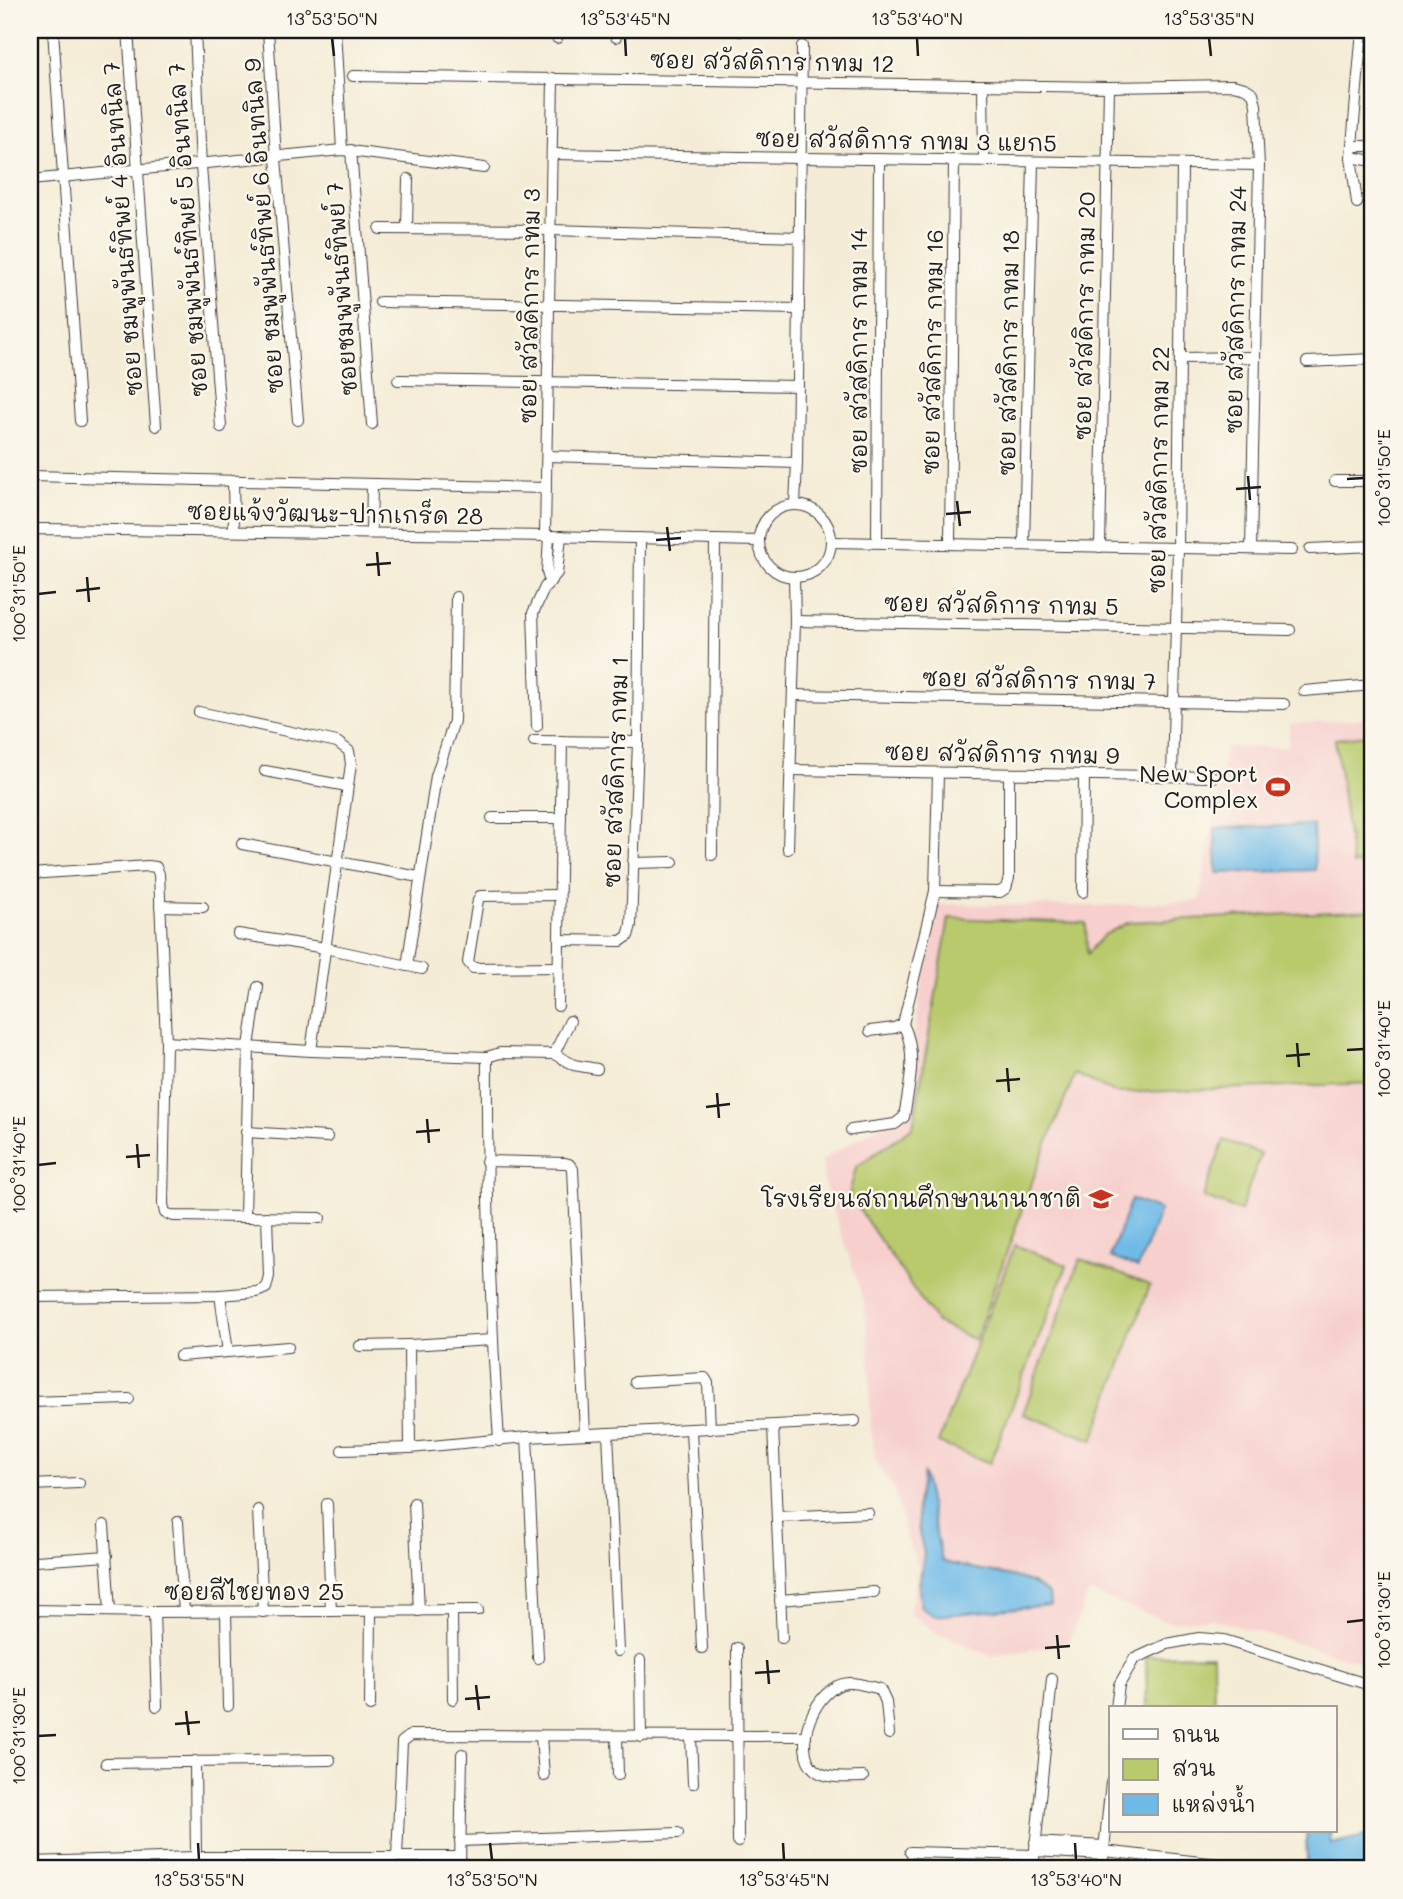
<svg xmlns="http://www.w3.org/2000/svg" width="1403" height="1899" viewBox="0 0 1403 1899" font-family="Mali,'Playpen Sans Thai',sans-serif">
	<rect width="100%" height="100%" fill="#fbf7ec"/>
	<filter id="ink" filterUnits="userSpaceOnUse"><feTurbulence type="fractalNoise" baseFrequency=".0143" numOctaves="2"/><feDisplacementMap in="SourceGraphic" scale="14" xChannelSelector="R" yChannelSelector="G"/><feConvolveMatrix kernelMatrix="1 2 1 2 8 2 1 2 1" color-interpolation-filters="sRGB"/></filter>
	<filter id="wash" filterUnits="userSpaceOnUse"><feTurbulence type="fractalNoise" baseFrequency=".00686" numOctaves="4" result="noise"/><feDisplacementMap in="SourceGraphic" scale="28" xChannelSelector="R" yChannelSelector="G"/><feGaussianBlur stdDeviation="1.57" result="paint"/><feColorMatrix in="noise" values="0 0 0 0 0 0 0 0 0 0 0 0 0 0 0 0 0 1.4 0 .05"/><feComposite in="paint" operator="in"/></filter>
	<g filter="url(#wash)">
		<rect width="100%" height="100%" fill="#f4ecd6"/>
		<path fill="#f7d0ce" d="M1373,718V1665L1212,1619L1170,1622L1089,1592L1068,1643L992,1656L937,1633L909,1613L919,1570L907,1539L894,1488L876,1463L871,1429L869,1346L864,1302L824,1182L822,1160L903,1112L934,904L1096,906L1199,901L1226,747H1288L1290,724Z"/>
		<g fill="#b9ca6d" stroke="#6a7344" stroke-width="2">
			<path d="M1373,734V862L1352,865L1335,739Z"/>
			<path d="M1373,910V1083L1117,1093L1075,1074L1039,1163L975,1340L937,1323L849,1195L856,1167L913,1127L949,918L1086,923L1087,954L1104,935L1129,922Z"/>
			<path d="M1224,1140L1261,1154L1240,1211L1203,1197Z"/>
			<path d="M1015,1245L1067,1265L990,1463L938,1443Z"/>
			<path d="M1080,1259L1150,1285L1093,1440L1023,1414Z"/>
			<path d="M1213,1655L1214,1708H1147L1146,1656Z"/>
		</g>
		<g fill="#6dbae7" stroke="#446b82" stroke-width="2">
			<path d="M1313,825L1315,870L1217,873L1215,828Z"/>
			<path d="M1131,1199L1160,1210L1138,1268L1110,1257Z"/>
			<path d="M923,1473L942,1561C970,1571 1002,1570 1030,1582C1036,1585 1043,1590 1049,1594L1050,1605L935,1616L921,1608L919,1588L924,1553L919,1532L917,1505Z"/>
			<path d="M1306,1831H1330L1331,1844L1373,1834V1869H1313L1307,1862Z"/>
		</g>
	</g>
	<g filter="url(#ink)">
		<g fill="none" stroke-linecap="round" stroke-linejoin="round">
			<g stroke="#3c3b38" stroke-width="12">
				<g id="minor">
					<path d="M53,30L80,421"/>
					<path d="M128,30L156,426"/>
					<path d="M195,30L201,166L221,427"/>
					<path d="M268,30L276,158L298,420"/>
					<path d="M335,30L342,150"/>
					<path d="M557,30V38"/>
					<path d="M740,31V30"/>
					<path d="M616,37V30"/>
					<path d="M353,76L1109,87L1233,85L1245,88L1253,93L1256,105L1259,165L1251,549"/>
					<path d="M983,85L984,160"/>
					<path d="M1352,146H1373"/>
					<path d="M351,150L372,424"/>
					<path d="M552,154L1259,165"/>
					<path d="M1351,157L1373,161"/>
					<path d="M30,180L342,150L484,168"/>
					<path d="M1357,203L1351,157L1362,30"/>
					<path d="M380,229L551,230L800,237"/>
					<path d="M407,229L408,179"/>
					<path d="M380,302L799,309"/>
					<path d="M1180,358L1254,357"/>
					<path d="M1307,362L1373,359"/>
					<path d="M398,380L798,386"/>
					<path d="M547,456L797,463"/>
					<path d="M30,476L546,488"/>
					<path d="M233,480L234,531"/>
					<path d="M1335,481H1373"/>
					<path d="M795,504L797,463L802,46"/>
					<circle cx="795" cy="541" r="36"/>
					<path d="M30,530L42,529L549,536L758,541"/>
					<path d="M371,533L372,484"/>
					<path d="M545,536L553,78"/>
					<path d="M549,536L547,572L550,582"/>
					<path d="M831,542L1292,550"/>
					<path d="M877,542L879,159"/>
					<path d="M950,544L954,160"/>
					<path d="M1024,545L1033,162"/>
					<path d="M1100,547L1109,87"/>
					<path d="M1310,549L1373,546"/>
					<path d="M795,621L1290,630"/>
					<path d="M1304,691L1373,685"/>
					<path d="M793,695L1284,704"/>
					<path d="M199,712L337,742L349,751L351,764L311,1051"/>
					<path d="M537,726L533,613L545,587L557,573L561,536"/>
					<path d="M534,741L638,742"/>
					<path d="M790,770L1214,777"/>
					<path d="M265,771L347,786"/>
					<path d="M1172,776L1178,548L1182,164"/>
					<path d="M492,818H561"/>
					<path d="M242,844L419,877"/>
					<path d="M788,849L795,621L794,578"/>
					<path d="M712,855L715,540"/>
					<path d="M633,863L673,862"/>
					<path d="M30,874L148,866L156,867L159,874L166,1042L163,1204L165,1213L174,1216L320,1218"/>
					<path d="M935,891L1000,892L1006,888L1009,878V774"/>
					<path d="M1083,892L1084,775"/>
					<path d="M160,906L203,907"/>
					<path d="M238,934L325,948L422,969"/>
					<path d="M559,940L621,941L628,936L631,925L638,742L640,538"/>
					<path d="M407,966L436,776L454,721L456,597"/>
					<path d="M558,967L473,968L468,962L478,900L480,896L559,895"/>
					<path d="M558,1006L562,741"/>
					<path d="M870,1031L894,1028L903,1024L935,891L938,773"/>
					<path d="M166,1042L311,1051L487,1057L500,1053L554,1054L574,1065L597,1069"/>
					<path d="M554,1054L570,1021"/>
					<path d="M487,1057C486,1185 490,1313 499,1441"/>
					<path d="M851,1130L895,1124L904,1117C909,1086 918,1053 903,1024"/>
					<path d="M246,1132L327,1137"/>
					<path d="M486,1161L565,1163L569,1164L573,1169L585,1434"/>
					<path d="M245,1216L249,1046L258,987"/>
					<path d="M220,1295L228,1352"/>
					<path d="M30,1297L220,1295L257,1292L266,1288L269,1276L267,1217"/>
					<path d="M360,1346L409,1345"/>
					<path d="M180,1356L288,1347"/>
					<path d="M635,1382L705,1378L708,1383L710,1429"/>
					<path d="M30,1402L129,1399"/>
					<path d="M773,1426L782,1638"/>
					<path d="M691,1430L702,1648"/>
					<path d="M608,1433L618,1651"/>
					<path d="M527,1437L538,1658"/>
					<path d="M410,1448L409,1345L492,1340"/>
					<path d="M342,1450L410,1448L527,1437L855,1421"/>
					<path d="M30,1485L79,1483"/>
					<path d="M414,1503L419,1611"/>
					<path d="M327,1504L331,1611"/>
					<path d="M258,1510L263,1612"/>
					<path d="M777,1517L868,1513"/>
					<path d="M178,1522L184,1612"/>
					<path d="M104,1525L110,1611"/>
					<path d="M36,1561L107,1556"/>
					<path d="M780,1600L874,1592"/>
					<path d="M30,1610L154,1612L478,1610"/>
					<path d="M452,1611L453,1699"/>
					<path d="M154,1612L157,1706"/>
					<path d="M226,1612L228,1706"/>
					<path d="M737,1648L738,1842"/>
					<path d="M640,1660L641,1737"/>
					<path d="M370,1706L371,1611"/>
					<path d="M1116,1708L1119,1685L1134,1659L1167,1644L1199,1638L1224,1640L1373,1686"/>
					<path d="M541,1736L544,1776"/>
					<path d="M617,1737L618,1775"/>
					<path d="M691,1737L693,1783"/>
					<path d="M195,1761L196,1857"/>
					<path d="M106,1763L330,1760"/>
					<path d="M863,1777C848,1777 828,1780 815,1770C790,1749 816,1685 848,1683C858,1682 870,1687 880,1689L886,1702L889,1734"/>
					<path d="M460,1841L678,1833"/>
					<path d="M1035,1842L1104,1846"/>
					<path d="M1035,1851L1103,1855"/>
					<path d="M1104,1851L1262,1869"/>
					<path d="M910,1852L1034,1855"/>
					<path d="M397,1857L402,1742L411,1735L806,1736"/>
					<path d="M30,1862L196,1857H460"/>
					<path d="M460,1869L462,1754"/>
					<path d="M1033,1869L1052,1679"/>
					<path d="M1102,1869L1111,1782"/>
				</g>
			</g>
			<use href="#minor" stroke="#fff" stroke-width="10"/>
		</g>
	</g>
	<path fill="none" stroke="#1c1c1c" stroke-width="2.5" d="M332,38L334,56M625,38L626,56M917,38L918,56M1209,38L1211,56M1248,476L1250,500M1347,479L1364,478M1236,489L1261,487M957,501L960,526M946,514L971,512M667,527L670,551M656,540L681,538M377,552L379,576M366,565L391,563M87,577L89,602M76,591L100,588M38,594L56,592M1297,1043L1299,1067M1347,1050L1364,1049M1286,1056L1310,1054M1007,1068L1009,1092M996,1081L1020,1079M717,1093L719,1118M706,1107L730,1104M427,1119L429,1143M416,1132L440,1130M137,1144L139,1168M126,1157L150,1155M38,1165L56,1163M1347,1622L1364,1620M1057,1635L1059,1659M1045,1648L1070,1646M767,1660L769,1684M755,1673L780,1671M476,1685L479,1710M465,1699L490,1697M186,1711L189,1735M175,1724L200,1722M38,1736L56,1735M198,1843L199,1860M490,1843L492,1860M783,1843L784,1860M1075,1843L1076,1860"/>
	<defs>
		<g id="stadium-bare" transform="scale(1.89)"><path d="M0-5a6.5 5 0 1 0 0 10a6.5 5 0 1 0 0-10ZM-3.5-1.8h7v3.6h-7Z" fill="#c8321e" stroke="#fbf7ec" stroke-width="2.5" paint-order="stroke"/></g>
		<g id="school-bare" transform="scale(1.89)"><path d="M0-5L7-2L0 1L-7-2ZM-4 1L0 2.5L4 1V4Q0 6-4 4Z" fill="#c8321e" stroke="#fbf7ec" stroke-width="2.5" paint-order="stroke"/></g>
	</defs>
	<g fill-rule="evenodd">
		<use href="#stadium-bare" x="1278" y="787"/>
		<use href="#school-bare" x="1101" y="1199"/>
	</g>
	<g text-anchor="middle" stroke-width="5" stroke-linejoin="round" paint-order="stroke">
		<g font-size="23" fill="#1c1c1c" stroke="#fbf7ec">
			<text transform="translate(772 62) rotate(1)" y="8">ซอย สวัสดิการ กทม 12</text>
			<text transform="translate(906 141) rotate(1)" y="8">ซอย สวัสดิการ กทม 3 แยก5</text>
			<text transform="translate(264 226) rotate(-94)" y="8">ซอย ชมพูพันธ์ทิพย์ 6 อินทนิล 9</text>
			<text transform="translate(123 229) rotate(-94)" y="8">ซอย ชมพูพันธ์ทิพย์ 4 อินทนิล 7</text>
			<text transform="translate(188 230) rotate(-94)" y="8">ซอย ชมพูพันธ์ทิพย์ 5 อินทนิล 7</text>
			<text transform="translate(342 289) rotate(-94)" y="8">ซอยชมพูพันธ์ทิพย์ 7</text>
			<text transform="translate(530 306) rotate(-89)" y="8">ซอย สวัสดิการ กทม 3</text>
			<text transform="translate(1236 310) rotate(-89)" y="8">ซอย สวัสดิการ กทม 24</text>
			<text transform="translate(1085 316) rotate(-89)" y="8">ซอย สวัสดิการ กทม 20</text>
			<text transform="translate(859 351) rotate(-90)" y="8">ซอย สวัสดิการ กทม 14</text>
			<text transform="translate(933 352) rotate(-89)" y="8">ซอย สวัสดิการ กทม 16</text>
			<text transform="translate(1009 353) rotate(-89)" y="8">ซอย สวัสดิการ กทม 18</text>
			<text transform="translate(1159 470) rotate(-89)" y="8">ซอย สวัสดิการ กทม 22</text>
			<text transform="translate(335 514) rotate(1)" y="8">ซอยแจ้งวัฒนะ-ปากเกร็ด 28</text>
			<text transform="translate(1001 605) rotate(1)" y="8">ซอย สวัสดิการ กทม 5</text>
			<text transform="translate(1039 680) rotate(1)" y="8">ซอย สวัสดิการ กทม 7</text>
			<text transform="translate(1002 754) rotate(1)" y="8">ซอย สวัสดิการ กทม 9</text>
			<text transform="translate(616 772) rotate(-88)" y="8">ซอย สวัสดิการ กทม 1</text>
			<text x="254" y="1600">ซอยสีไชยทอง 25</text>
		</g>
		<g font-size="23" fill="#1c1c1c" stroke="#fbf7ec" text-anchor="end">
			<text x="1258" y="782">New Sport<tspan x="1258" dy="26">Complex</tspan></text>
			<text x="1081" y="1207">โรงเรียนสถานศึกษานานาชาติ</text>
		</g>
	</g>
	<rect width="1403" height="1899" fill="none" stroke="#fbf7ec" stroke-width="77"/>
	<rect x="1109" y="1706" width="228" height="126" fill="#fbf7ec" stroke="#a29f99" stroke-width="2"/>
	<rect x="1123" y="1729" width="35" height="10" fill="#ffffff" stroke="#a29f99" stroke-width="2"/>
	<text x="1172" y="1742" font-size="21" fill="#1c1c1c">ถนน</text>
	<rect x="1123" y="1759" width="35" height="21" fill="#b9ca6d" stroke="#a29f99" stroke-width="2"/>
	<text x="1172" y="1776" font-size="21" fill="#1c1c1c">สวน</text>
	<rect x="1123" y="1794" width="35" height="21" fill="#6dbae7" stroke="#a29f99" stroke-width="2"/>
	<text x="1172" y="1812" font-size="21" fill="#1c1c1c">แหล่งน้ำ</text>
	<rect x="38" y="38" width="1326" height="1822" fill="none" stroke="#1c1c1c" stroke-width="2.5"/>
	<g font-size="18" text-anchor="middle" fill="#1c1c1c">
		<text x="332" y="25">13°53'50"N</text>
		<text x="625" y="25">13°53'45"N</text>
		<text x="917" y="25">13°53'40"N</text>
		<text x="1209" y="25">13°53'35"N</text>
		<text transform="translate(1384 478) rotate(-90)" y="6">100°31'50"E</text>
		<text transform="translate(19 594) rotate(-90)" y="6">100°31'50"E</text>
		<text transform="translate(1384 1049) rotate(-90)" y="6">100°31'40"E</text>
		<text transform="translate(19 1165) rotate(-90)" y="6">100°31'40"E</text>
		<text transform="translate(1384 1620) rotate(-90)" y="6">100°31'30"E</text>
		<text transform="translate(19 1736) rotate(-90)" y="6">100°31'30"E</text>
		<text x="199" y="1886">13°53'55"N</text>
		<text x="492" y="1886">13°53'50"N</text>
		<text x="784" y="1886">13°53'45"N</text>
		<text x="1076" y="1886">13°53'40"N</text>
	</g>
</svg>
